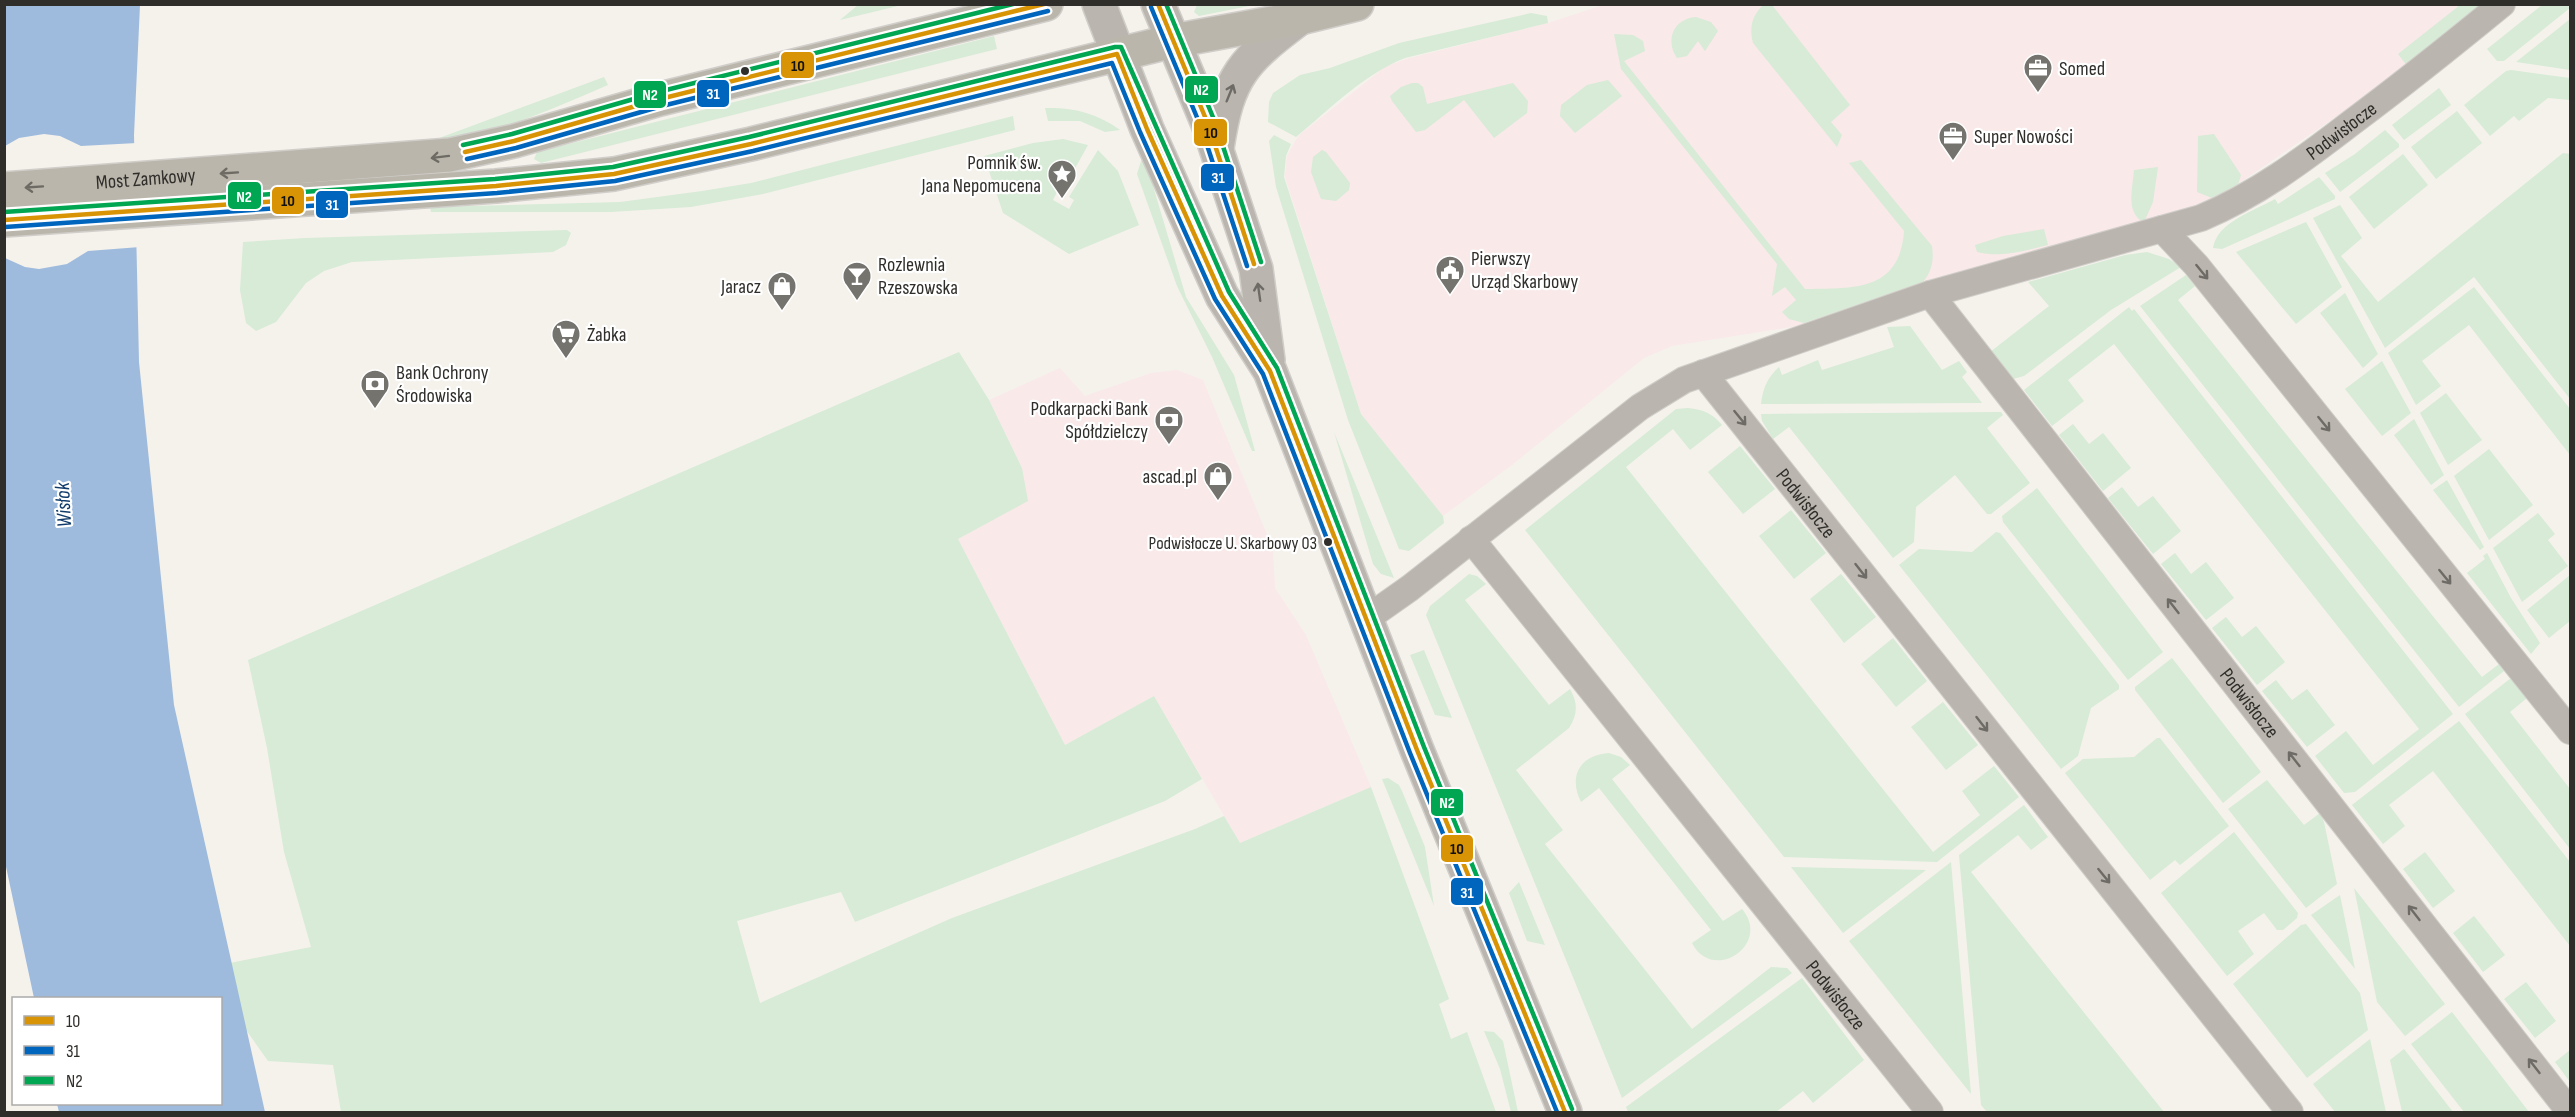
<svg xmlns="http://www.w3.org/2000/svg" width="2575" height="1117" viewBox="0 0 2575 1117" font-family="'Sofia Sans Condensed',sans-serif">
	<rect width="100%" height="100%" fill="#f5f2ec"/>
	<g fill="#f9e9e9">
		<path d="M1603,5H2486L2381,86L2219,197L2145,222L2047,248L1918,287L1804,325L1672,346L1644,358L1512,465L1443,516L1361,414L1285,177L1287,156L1298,136L1385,67L1406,59L1548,23Z"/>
		<path d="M1060,368L1085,396L1151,373L1177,370L1203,380L1273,549L1275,588L1306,635L1371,787L1240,843L1154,696L1065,745L958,539L1027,501L1022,468L989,400Z"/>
	</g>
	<g fill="#d7ebd7">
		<path d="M858,5L859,4L902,5L840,20Z"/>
		<path d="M1197,5V4L1254,5L1199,16L1194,12Z"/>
		<path d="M1763,5H1772L1850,105L1831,122L1842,135L1837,147L1753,43C1749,27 1752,16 1763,5Z"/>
		<path d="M2460,5H2485L2408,67L2398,54Z"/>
		<path d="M2542,5H2570V8L2504,61H2497L2487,49Z"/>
		<path d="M1531,13L1547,16L1548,23L1405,58C1363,75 1331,108 1296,137L1268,122L1269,102L1273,93L1300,75L1330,68L1399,43Z"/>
		<path d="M1696,17L1711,22L1718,31L1705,51L1698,41L1687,56L1677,58C1665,40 1673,19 1696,17Z"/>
		<path d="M2570,19V70L2516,62Z"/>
		<path d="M1614,34L1633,35L1643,41L1645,51L1624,61L1805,289C1851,288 1900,293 1904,231L1849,163L1861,160L1932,246C1934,260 1932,271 1923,282L1804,323L1789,319L1782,312L1796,300L1785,287L1772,296L1777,264L1621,69Z"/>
		<path d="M994,36L997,49L541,163L534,159L537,152Z"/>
		<path d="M2511,70L2570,78V100L2548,98L2519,121L2514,116L2490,136L2464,105L2506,71Z"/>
		<path d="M604,77L608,85C543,113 485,139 415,147Z"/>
		<path d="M1608,80L1622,96L1575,133L1560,116L1561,105L1587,85Z"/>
		<path d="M1412,83H1418L1423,87L1427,104L1513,83L1528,101L1527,113L1494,138L1464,100L1425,130L1416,132L1392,101L1390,96L1401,87Z"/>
		<path d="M2439,88L2451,105L2404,140L2392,125Z"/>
		<path d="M1045,108C1073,107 1097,113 1120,130L1105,132L1080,121H1048Z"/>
		<path d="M2457,111L2482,143L2436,179L2411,147Z"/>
		<path d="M1013,116L1015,130L763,194L691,207L611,212H431L430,207L620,202L702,191L751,183Z"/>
		<path d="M2385,130L2399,144V147L2340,192L2325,173L2355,154Z"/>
		<path d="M2214,134L2241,175L2238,185L2212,198L2197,192L2198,136Z"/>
		<path d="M1274,135L1291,144L1286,156L1284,177L1361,414L1443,516L1444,523L1409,551L1399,549L1348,420L1276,187L1269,141Z"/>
		<path d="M1063,139L1088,145L1062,192L1058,190L1053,200L1069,209L1074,200L1069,197L1098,150L1118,171L1139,225L1069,254L1003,213L984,156L1033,143Z"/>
		<path d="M1322,150L1326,152L1350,183L1349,190L1336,201L1321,199L1311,172L1313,157Z"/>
		<path d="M2563,153L2570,154V399L2474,277L2385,348L2313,218L2340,205L2362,238L2341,256L2378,302Z"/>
		<path d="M2403,154L2428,185L2374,229L2349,197Z"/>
		<path d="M1145,159L1186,297L1234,375L1255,451H1252L1212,357L1177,286L1137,174L1141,161Z"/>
		<path d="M2158,167L2153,202L2145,220H2140C2126,208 2133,187 2134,170Z"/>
		<path d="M2319,177L2335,196V199L2222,249L2213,248C2217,222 2254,211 2275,199L2278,204Z"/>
		<path d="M2306,222L2342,287L2296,324L2236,252Z"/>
		<path d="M2044,229L2048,245C2023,251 2002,258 1977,252L1975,245L2003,236Z"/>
		<path d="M567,230L571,233L566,245L553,252L352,262L324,271L306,283L276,322L256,331L246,323L240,290L243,242L305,238Z"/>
		<path d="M2147,252L2169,259L2181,267L2111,310L2024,376L2013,379L1990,352L2049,306L2028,282L2125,255Z"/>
		<path d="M2186,275L2195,286L2178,300L2482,677L2499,664L2504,671L2459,707L2140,306Z"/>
		<path d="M2474,287L2570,409V455L2469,325L2422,361L2441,386L2416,405L2388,353Z"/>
		<path d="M2345,293L2378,354L2363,368L2320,313Z"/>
		<path d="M2129,307L2132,311L2134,309L2453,714L2355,792L2344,793L2315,756L2346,731L2373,765L2419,729L2114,344L2068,380L2084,401L2052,426L2024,390Z"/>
		<path d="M1910,326L1942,370L1959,361L1967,372L1962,377L1982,403L1761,404C1763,388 1767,378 1779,367L1782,375L1818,360L1822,370L1894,347L1887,327Z"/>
		<path d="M959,352L989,400L1022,468L1028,501L958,539L1065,745L1154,696L1202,779L1165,801L855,922L841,892L737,921L760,1003L952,918L1195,829L1224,816L1240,843L1371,787L1449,999L1439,1004L1451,1039L1467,1032L1496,1112H341L333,1065L268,1061L244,1027L230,963L311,947L284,852L267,748L248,660Z"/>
		<path d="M2382,361L2411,413L2382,436L2345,389Z"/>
		<path d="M2446,393L2482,440L2448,465L2420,413Z"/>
		<path d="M1688,408C1704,410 1712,413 1722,425L1690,450L1673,429L1626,467L1933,852L1980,815L1962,791L1994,766L2019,797L1937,862L1784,857L1525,530L1676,409Z"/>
		<path d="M2001,412L2003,415L1987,428L2030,483L1991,514H1987L1955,475L1916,507L1914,542L1893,558L1789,427L1773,439L1762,421L1761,414Z"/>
		<path d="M2414,419L2444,475L2431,485L2394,435Z"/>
		<path d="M2073,424L2089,444L2103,433L2131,468L2103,491L2059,435Z"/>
		<path d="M1334,432L1394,578L1381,574L1373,564Z"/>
		<path d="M1740,446L1775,489L1743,514L1708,472Z"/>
		<path d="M2489,449L2533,505L2489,540L2454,476Z"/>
		<path d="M2447,480L2484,547L2480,550L2433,490Z"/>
		<path d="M2122,487L2138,507L2153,496L2181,531L2153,554L2108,498Z"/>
		<path d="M2037,488L2163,652L2128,680L2003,522L2002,516Z"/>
		<path d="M1791,510L1826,553L1794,579L1759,536Z"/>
		<path d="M2538,513L2555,534L2548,540L2568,566L2522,602L2493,548Z"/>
		<path d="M1996,532L2000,533L2119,685V689L2091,708L2078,756L2061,769L1899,565L1919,549L1972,552Z"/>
		<path d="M2175,553L2191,574L2206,562L2234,598L2206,620L2161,564Z"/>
		<path d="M2487,553L2511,598L2540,643L2531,654L2467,573L2485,559L2483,556Z"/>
		<path d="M1469,574L1477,576L1486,584L1465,600L1549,705L1570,689C1578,703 1578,714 1569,728L1516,770L1563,830L1545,844L1692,1029L1771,967L1787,968L1792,973L1622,1098L1426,615L1430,606Z"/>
		<path d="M1841,574L1876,617L1844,643L1810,599Z"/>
		<path d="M2570,575V621L2549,638L2527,610Z"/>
		<path d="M2226,617L2242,637L2256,626L2285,662L2257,685L2212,628Z"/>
		<path d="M1893,638L1927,681L1896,707L1861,664Z"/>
		<path d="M1424,650L1452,718L1435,715L1410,655Z"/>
		<path d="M2172,658L2261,772L2223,803L2135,690V687Z"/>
		<path d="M2511,678L2527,698L2510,712L2570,789V849L2465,714Z"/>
		<path d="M2276,680L2292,700L2307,689L2335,725L2307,747L2262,691Z"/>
		<path d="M1943,702L1978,745L1946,770L1911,727Z"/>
		<path d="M2459,721L2570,862V946L2433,771L2389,805L2405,826L2383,844L2352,805Z"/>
		<path d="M2157,738H2160L2229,826L2180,865L2175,860L2150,880L2065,773L2083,759L2134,757Z"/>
		<path d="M1609,753L1621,757L1630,765L1612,779L1723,921L1742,909C1772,944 1713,984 1692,943L1711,930L1599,788L1581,802C1568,776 1580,755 1609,753Z"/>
		<path d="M1388,778L1399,785L1402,791L1425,847L1434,906L1382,779Z"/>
		<path d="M2267,780L2304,825L2320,813L2324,822L2337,884L2306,908L2228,809Z"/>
		<path d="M2024,805L2048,837L2031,850L2018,835L1971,872L2164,1112H1987L1981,1105L1959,855Z"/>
		<path d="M2234,832L2298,913L2297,918L2283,930H2277L2264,913L2238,931L2254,954L2227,976L2161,893Z"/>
		<path d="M2425,852L2455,891L2433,908L2403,869Z"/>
		<path d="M1951,862L1971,1094L1849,941Z"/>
		<path d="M1791,867L1926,870L1843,933Z"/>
		<path d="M1519,882L1545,945L1527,941L1509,893Z"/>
		<path d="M2354,888L2445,1004L2405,1036L2377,1002Z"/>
		<path d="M2340,895L2355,969L2311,915Z"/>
		<path d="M2474,916L2505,955L2483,972L2453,933Z"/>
		<path d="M2306,924L2360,993L2368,1030L2307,1078L2233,984L2301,925Z"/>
		<path d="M1802,978L1864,1060L1813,1103L1803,1091L1776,1112H1628L1626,1107Z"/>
		<path d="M2526,982L2556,1021L2535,1038L2504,999Z"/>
		<path d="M2452,1012L2529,1112H2464L2411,1044Z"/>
		<path d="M1484,1031L1494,1032L1503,1041L1518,1112H1511L1500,1069Z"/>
		<path d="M2370,1039L2386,1112H2335L2313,1084Z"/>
		<path d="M2404,1049L2453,1112H2402L2390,1060Z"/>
		<path d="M2570,1050V1082L2555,1062Z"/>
	</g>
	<path fill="#9ebbdd" d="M4,5H140L134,135L139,362L174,705L265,1112H59L57,1104H220V998H34L5,862Z"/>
	<path fill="#f5f2ec" d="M44,134L60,136L81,146L137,143L140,247L88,251L67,264L39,269L25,267L5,258V146L19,138Z"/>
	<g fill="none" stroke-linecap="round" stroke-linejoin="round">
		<g stroke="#d1ceca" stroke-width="28">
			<g id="minor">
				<path d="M2162,229L2196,265L2570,731"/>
				<path id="s1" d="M1930,294L2570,1112"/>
				<path id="s2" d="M1703,373L2290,1112"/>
				<path id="s3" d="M1471,539L1930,1112"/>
				<path id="s4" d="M1366,619L1410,588L1640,407L1684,380L1930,294L2201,218C2256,195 2303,160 2351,123C2402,85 2452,45 2502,4"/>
			</g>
		</g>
		<g stroke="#d1ceca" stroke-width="36">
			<g id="tertiary">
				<path d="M1099,4L1147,129L1222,296L1270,371L1417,750L1565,1112"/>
				<path d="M1158,4L1208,124L1256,269L1268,360"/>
				<path d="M1217,148C1228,75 1243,61 1300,18"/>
			</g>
		</g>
		<g stroke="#d1ceca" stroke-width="36">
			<g id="secondary">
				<path id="s5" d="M4,189L450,155L514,141L660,99L1046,4"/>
				<path d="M4,220L496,186L614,174L751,144L1173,41L1300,18L1357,4"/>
			</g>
		</g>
		<use href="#minor" stroke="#bab6af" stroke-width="26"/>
		<use href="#tertiary" stroke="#bab6af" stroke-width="33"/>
		<use href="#secondary" stroke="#bab6ac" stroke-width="33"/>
		<g stroke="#fff" stroke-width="9">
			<g id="bus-1">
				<path d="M1158,4L1208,124L1254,264"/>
				<path d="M465,152L514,141L660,99L1044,4"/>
				<path d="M4,220L496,186L614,174L751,144L1117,54L1147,129L1222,296L1270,371L1417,750L1565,1112"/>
			</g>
		</g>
		<g stroke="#fff" stroke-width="9">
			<g id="bus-2">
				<path d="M1151,7L1201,127L1247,266"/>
				<path d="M467,159L516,148L662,106L1048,11"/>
				<path d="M5,227L497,193L615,181L753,151L1112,63L1140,132L1215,299L1263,374L1410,753L1557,1112"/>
			</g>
		</g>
		<g stroke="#fff" stroke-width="9">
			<g id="bus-3">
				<path d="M1166,4L1215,122L1261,262"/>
				<path d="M463,145L512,134L658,92L1013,4"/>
				<path d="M4,212L495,179L613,167L749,137L1115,47H1121L1229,292L1277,368L1424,747L1572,1109"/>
			</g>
		</g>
		<use href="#bus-1" stroke="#d99406" stroke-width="4.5"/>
		<use href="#bus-2" stroke="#0065bd" stroke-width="4.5"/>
		<use href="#bus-3" stroke="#00a651" stroke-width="4.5"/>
	</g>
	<defs><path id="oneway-shaft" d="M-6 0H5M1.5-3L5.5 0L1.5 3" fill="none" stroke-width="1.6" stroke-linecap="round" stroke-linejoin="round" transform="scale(1.5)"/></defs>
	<g stroke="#6e6b66">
		<use href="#oneway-shaft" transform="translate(1230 93) rotate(-68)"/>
		<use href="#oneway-shaft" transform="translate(2202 272) rotate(51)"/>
		<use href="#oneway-shaft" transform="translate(1259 292) rotate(-98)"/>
		<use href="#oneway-shaft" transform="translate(1740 418) rotate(51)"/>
		<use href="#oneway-shaft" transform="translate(2324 424) rotate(51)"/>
		<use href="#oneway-shaft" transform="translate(1861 571) rotate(52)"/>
		<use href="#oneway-shaft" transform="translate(2445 577) rotate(51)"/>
		<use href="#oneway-shaft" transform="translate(2173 606) rotate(-128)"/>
		<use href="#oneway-shaft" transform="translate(1982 724) rotate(52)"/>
		<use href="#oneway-shaft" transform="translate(2294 759) rotate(-128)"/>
		<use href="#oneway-shaft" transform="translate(2104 876) rotate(51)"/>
		<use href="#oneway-shaft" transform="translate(2414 913) rotate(-128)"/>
		<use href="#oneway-shaft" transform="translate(2534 1066) rotate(-128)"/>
	</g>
	<g stroke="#6e6b64">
		<use href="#oneway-shaft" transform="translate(440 157) rotate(173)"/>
		<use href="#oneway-shaft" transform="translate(229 173) rotate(176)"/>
		<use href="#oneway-shaft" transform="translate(34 187) rotate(176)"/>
	</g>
	<defs>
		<g id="office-pin" transform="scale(1.5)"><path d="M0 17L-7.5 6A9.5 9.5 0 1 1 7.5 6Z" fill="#75736e" stroke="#fff"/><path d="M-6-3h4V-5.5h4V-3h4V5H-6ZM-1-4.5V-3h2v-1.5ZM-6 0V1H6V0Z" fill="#fff"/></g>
		<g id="sight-pin" transform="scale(1.5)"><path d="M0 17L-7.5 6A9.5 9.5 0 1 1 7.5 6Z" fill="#75736e" stroke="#fff"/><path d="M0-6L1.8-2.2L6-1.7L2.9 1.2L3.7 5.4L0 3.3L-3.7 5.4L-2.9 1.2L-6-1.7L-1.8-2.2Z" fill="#fff"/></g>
		<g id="civic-pin" transform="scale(1.5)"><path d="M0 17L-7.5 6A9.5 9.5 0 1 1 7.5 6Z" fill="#75736e" stroke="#fff"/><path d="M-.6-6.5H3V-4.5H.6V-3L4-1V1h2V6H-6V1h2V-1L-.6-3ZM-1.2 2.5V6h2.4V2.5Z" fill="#fff"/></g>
		<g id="bar-pin" transform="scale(1.5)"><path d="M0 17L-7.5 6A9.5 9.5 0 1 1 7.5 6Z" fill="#75736e" stroke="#fff"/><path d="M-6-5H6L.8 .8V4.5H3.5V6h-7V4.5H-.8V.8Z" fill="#fff"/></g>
		<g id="shop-pin" transform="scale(1.5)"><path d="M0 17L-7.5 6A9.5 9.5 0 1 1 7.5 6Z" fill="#75736e" stroke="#fff"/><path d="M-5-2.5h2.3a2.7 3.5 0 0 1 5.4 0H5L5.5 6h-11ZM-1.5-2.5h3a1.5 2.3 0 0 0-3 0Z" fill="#fff"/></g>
		<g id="supermarket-pin" transform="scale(1.5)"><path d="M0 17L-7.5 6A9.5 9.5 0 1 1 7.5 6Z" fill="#75736e" stroke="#fff"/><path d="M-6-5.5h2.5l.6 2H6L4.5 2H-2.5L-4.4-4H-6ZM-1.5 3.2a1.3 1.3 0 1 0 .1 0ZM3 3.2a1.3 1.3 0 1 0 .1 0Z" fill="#fff"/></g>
		<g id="bank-pin" transform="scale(1.5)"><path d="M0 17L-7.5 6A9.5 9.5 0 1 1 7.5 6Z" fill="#75736e" stroke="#fff"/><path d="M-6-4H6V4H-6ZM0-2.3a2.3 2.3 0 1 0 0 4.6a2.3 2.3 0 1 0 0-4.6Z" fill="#fff"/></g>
	</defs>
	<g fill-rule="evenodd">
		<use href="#office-pin" x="2038" y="68"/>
		<use href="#office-pin" x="1953" y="136"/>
		<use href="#sight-pin" x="1062" y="174"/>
		<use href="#civic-pin" x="1450" y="270"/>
		<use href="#bar-pin" x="857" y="276"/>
		<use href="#shop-pin" x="782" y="286"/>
		<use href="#supermarket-pin" x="566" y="334"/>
		<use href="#bank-pin" x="375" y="384"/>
		<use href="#bank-pin" x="1169" y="420"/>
		<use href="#shop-pin" x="1218" y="476"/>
	</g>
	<g fill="#302e2a" stroke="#fff" stroke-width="2">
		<circle cx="745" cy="71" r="5"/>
		<circle cx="1328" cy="542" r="5"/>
	</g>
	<g text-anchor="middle" stroke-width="4.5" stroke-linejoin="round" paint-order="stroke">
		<g font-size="18" fill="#302e2a" stroke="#fff" text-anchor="end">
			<text x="1317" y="549">Podwisłocze U. Skarbowy 03</text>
		</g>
		<g font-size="20" fill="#302e2a" stroke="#fff" text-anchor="start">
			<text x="2059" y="75">Somed</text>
			<text x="1974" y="143">Super Nowości</text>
			<text x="1041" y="169" text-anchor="end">Pomnik św.<tspan x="1041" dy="23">Jana Nepomucena</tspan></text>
			<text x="1471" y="265">Pierwszy<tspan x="1471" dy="23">Urząd Skarbowy</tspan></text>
			<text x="878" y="271">Rozlewnia<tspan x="878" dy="23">Rzeszowska</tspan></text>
			<text x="761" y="293" text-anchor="end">Jaracz</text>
			<text x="587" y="341">Żabka</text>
			<text x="396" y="379">Bank Ochrony<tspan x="396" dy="23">Środowiska</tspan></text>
			<text x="1148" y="415" text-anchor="end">Podkarpacki Bank<tspan x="1148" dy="23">Spółdzielczy</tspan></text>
			<text x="1197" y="483" text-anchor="end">ascad.pl</text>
		</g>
		<g font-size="20" fill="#302e2a" stroke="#fff">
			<text dy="7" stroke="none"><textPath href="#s4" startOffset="1106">Podwisłocze</textPath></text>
			<text dy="7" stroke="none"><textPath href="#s5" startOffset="142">Most Zamkowy</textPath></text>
			<text dy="7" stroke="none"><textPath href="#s2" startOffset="166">Podwisłocze</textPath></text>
			<text dy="7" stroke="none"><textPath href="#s1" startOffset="519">Podwisłocze</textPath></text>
			<text dy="7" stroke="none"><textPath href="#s3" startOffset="584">Podwisłocze</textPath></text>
		</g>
		<g font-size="21" font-style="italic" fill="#103b6b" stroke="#fff">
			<text transform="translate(63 505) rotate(-93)" y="7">Wisłok</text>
		</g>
	</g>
	<g stroke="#fff" stroke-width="2">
		<rect x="780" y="51" width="35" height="28" rx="6" fill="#d99406"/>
		<rect x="1184" y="75" width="35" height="29" rx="6" fill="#00a651"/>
		<rect x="696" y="79" width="34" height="29" rx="6" fill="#0065bd"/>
		<rect x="633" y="80" width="34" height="29" rx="6" fill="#00a651"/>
		<rect x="1193" y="118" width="35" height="29" rx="6" fill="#d99406"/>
		<rect x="1200" y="163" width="35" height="29" rx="6" fill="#0065bd"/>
		<rect x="227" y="181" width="35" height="29" rx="6" fill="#00a651"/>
		<rect x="271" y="186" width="34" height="29" rx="6" fill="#d99406"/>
		<rect x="315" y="190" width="34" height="29" rx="6" fill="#0065bd"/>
		<rect x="1430" y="788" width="34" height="29" rx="6" fill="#00a651"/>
		<rect x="1440" y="834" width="34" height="29" rx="6" fill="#d99406"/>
		<rect x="1450" y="877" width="34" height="29" rx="6" fill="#0065bd"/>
	</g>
	<g font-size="16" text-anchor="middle" font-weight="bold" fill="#fff">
		<text x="1201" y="95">N2</text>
		<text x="713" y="99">31</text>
		<text x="650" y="100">N2</text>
		<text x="1218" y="183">31</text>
		<text x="244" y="202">N2</text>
		<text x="332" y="210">31</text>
		<text x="1447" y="808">N2</text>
		<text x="1467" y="898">31</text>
	</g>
	<g font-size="16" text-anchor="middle" font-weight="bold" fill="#111">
		<text x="798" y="71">10</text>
		<text x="1211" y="138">10</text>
		<text x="288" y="206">10</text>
		<text x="1457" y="854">10</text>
	</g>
	<rect width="2575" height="1117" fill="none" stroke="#302e2a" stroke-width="12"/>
	<rect x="12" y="997" width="210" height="108" fill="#ffffff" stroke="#acabaa" stroke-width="1.5"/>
	<rect x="24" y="1016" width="30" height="9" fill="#d99406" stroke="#acabaa" stroke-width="1.5"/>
	<text x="66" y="1027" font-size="18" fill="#302e2a">10</text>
	<rect x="24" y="1046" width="30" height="9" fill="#0065bd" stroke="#acabaa" stroke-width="1.5"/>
	<text x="66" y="1057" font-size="18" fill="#302e2a">31</text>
	<rect x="24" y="1076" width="30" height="9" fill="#00a651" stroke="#acabaa" stroke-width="1.5"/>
	<text x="66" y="1087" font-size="18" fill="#302e2a">N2</text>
</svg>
